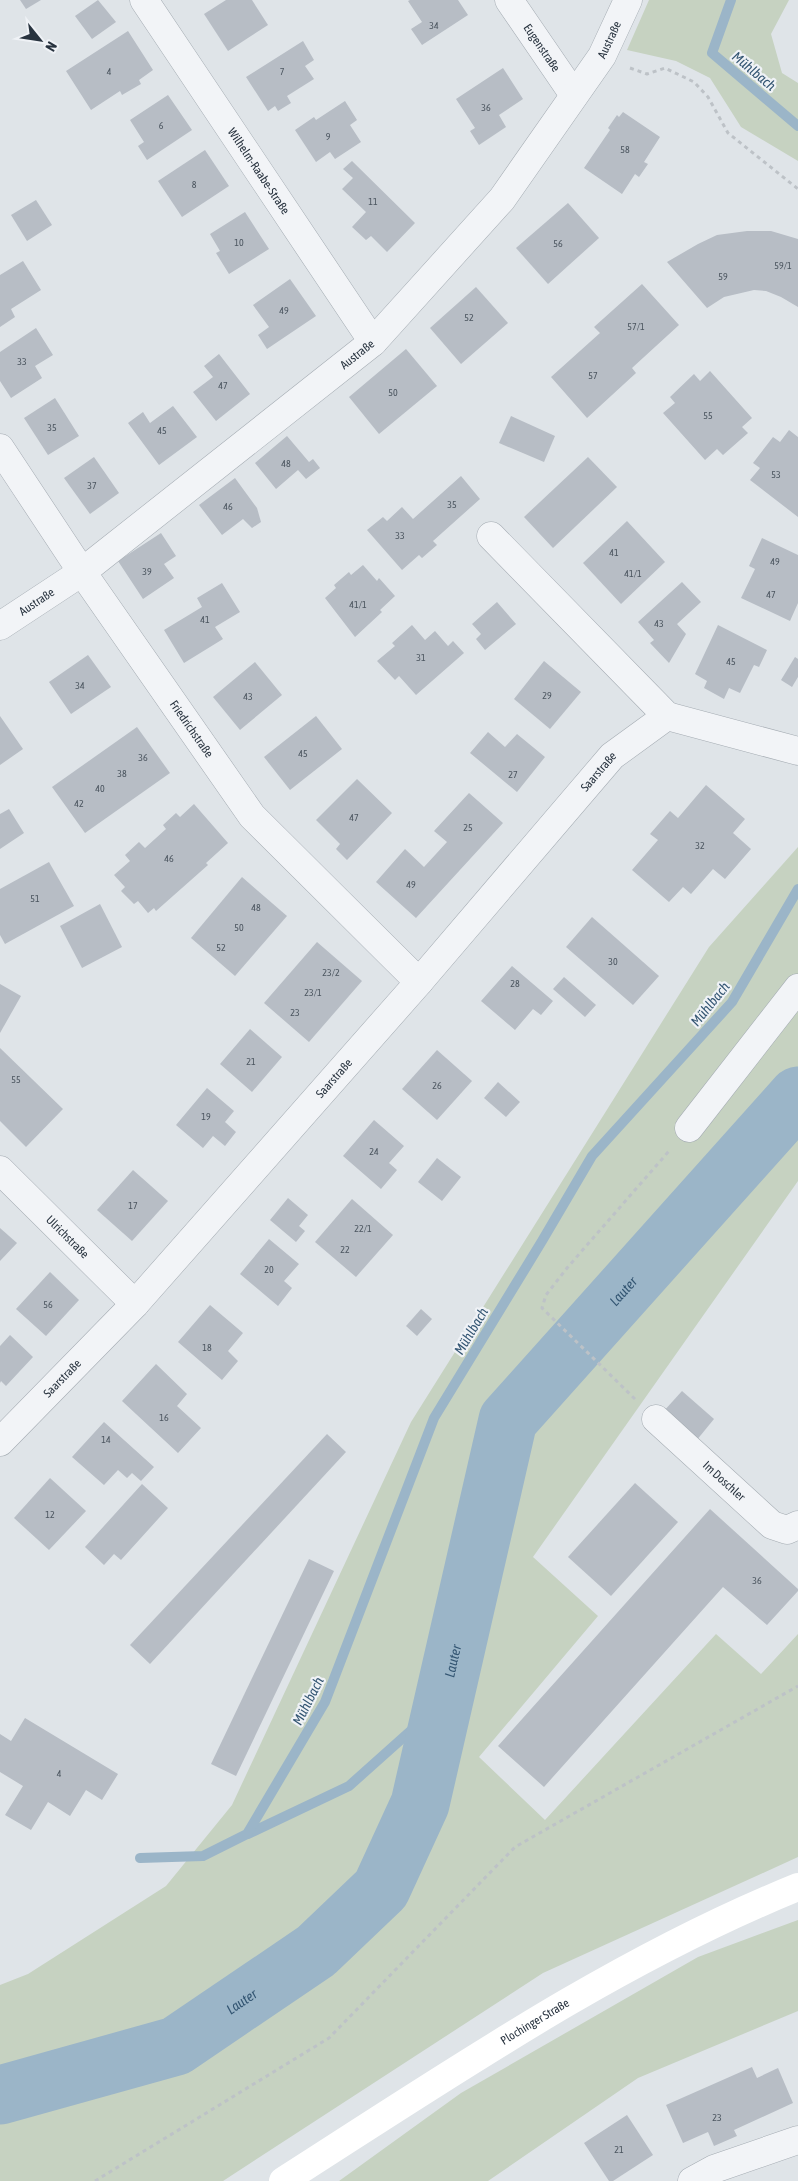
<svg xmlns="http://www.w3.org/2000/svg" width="798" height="2181" viewBox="0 0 798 2181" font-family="'Asap Condensed',sans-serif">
	<rect width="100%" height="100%" fill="#dfe4e8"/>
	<g fill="#c6d2c1">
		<path d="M649,0H789L771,34L782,73L798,83V161L741,127L710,78L676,61L627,50Z"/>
		<path d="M798,847V1181L533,1557L598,1616L479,1757L545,1820L716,1634L761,1674L798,1634V1857L543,1973L223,2181H0V1985L28,1974L166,1886L232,1805L411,1422L709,947Z"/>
		<path d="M798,1920V2011L638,2078L488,2181H339L461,2093L698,1957Z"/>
	</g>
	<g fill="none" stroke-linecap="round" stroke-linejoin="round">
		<g stroke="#9bb5c8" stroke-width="10">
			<path d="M731,0L712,53L798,126"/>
			<path d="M248,1834L349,1786L443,1702"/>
			<path d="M140,1858L203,1856L247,1834L325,1702L434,1418L542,1241L592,1156L732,1002L798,889"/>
		</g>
		<path stroke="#9bb5c8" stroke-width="59" id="s1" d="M0,2095L176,2046L316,1951L381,1889L420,1804L508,1420L798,1096"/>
	</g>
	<g fill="#b7bdc5">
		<path d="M20,0H41L26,9Z"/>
		<path d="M98,0L116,22L92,39L75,16Z"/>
		<path d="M226,0H252L268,25L228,51L204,14Z"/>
		<path d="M410,0H458L468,15L422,45L411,29L422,22L408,1Z"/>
		<path d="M128,31L153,70L139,80L141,84L122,95L120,91L91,110L66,71Z"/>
		<path d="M303,41L314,60L305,66L314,79L287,96L291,103L278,111L275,106L268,111L246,77Z"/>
		<path d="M503,68L523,99L499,115L506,127L479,145L470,131L475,128L456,99Z"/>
		<path d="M168,95L192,130L147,160L138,146L144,142L130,120Z"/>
		<path d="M345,101L357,120L350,125L361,142L335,159L330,152L316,162L295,130L314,117L316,120Z"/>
		<path d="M623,112L660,137L644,162L648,164L639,177L635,174L622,194L584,168L610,130L608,128L617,115L619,117Z"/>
		<path d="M205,150L229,186L182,217L158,181Z"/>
		<path d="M352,161L415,223L387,252L371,236L366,240L352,227L366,212L342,189L353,178L343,169Z"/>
		<path d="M36,200L52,225L27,241L11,215Z"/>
		<path d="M568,203L599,238L548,284L516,248Z"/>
		<path d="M245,212L269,249L229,274L216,253L220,251L210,234Z"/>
		<path d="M747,231H771L798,239V307L781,297L766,291L754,290L724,297L707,308L667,262L698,244L717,235Z"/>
		<path d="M23,261L41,290L11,309L15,317L0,327V275Z"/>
		<path d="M290,279L316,316L267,349L258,335L269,327L253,305Z"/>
		<path d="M642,284L679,325L632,368L636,373L587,418L551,377L600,333L594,327Z"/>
		<path d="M476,287L508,323L461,364L430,328Z"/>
		<path d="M36,328L53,355L35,366L42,378L11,398L0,381V352Z"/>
		<path d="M406,349L437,386L379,434L349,397Z"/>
		<path d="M219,354L250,394L216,421L193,392L213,377L204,366Z"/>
		<path d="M710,371L752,418L742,427L748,433L723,455L717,449L705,460L663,413L675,403L670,397L694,374L700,381Z"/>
		<path d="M55,398L79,436L48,455L24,418Z"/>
		<path d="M173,406L197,437L159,465L128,423L143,412L150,423Z"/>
		<path d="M511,416L555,436L544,462L499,443Z"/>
		<path d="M789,430L798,437V517L750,480L760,468L753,463L773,437L780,442Z"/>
		<path d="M287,436L309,462L313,459L320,468L306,479L298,470L276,489L255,463Z"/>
		<path d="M94,457L119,493L90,514L64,478Z"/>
		<path d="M588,457L617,487L553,548L524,517Z"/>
		<path d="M461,476L480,499L433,541L437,545L422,558L419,555L402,570L367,530L383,517L387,521L402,507L413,519Z"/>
		<path d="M235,478L257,508L261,522L252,528L243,519L222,535L199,505Z"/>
		<path d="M627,521L665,562L621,604L583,563Z"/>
		<path d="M161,533L176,556L164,564L174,578L143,599L118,561Z"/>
		<path d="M762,538L798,555V603L790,621L741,598L755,569L749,566Z"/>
		<path d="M363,565L377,581L379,578L395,596L380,610L382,612L355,637L325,598L336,588L334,585L349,572L351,575Z"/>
		<path d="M682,582L701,602L677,624L686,634L669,663L650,643L654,640L638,622Z"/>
		<path d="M222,583L240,612L215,627L223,639L184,663L164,630L202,607L197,598Z"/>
		<path d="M497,602L516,624L485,650L476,639L481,634L472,624Z"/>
		<path d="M412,625L425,640L435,631L448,646L453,641L464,653L416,695L399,676L395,680L377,661L395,646L392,643Z"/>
		<path d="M718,625L767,650L759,667L754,665L740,693L729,688L724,699L704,688L707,681L695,674Z"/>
		<path d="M88,655L111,687L71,714L49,682Z"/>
		<path d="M795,657L798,659V677L792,687L781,680Z"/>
		<path d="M544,661L581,692L550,729L514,699Z"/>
		<path d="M255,662L282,695L240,730L213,697Z"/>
		<path d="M0,716L23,749L0,765Z"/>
		<path d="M316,716L342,749L290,790L264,757Z"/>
		<path d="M137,727L170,773L85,833L52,787Z"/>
		<path d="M488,732L505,747L517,734L545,757L517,792L470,753Z"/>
		<path d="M357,779L392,813L347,860L336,849L340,844L316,820Z"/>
		<path d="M706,785L745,819L733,833L751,849L725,879L713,869L691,894L683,887L669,902L632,870L658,840L650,834L670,811L678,818Z"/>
		<path d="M469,793L503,823L416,918L376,882L405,849L424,867L447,842L434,831Z"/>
		<path d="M194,804L228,843L206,863L208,865L156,911L154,908L148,913L138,901L134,904L121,891L125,887L114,875L130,861L125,855L139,842L145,848L166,829L163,825L176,813L180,817Z"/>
		<path d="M9,809L24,833L0,849V814Z"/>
		<path d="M49,862L74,906L5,944L0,935V889Z"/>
		<path d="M242,877L287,916L235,976L191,938Z"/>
		<path d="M100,904L122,947L82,968L60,926Z"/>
		<path d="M592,917L659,976L633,1005L566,947Z"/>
		<path d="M317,942L362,981L309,1042L264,1003Z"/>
		<path d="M512,966L553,1001L541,1015L533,1009L515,1030L481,1001Z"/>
		<path d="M564,977L596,1005L585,1017L553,989Z"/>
		<path d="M0,984L21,996L0,1033Z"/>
		<path d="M250,1029L282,1057L252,1092L220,1064Z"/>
		<path d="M0,1048L63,1109L26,1147L0,1121Z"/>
		<path d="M437,1050L472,1081L437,1120L402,1089Z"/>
		<path d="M498,1082L520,1102L506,1117L484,1098Z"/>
		<path d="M207,1088L234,1111L225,1122L236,1132L225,1146L213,1136L203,1148L176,1125Z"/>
		<path d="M374,1120L404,1146L389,1163L397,1170L381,1189L343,1156Z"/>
		<path d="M437,1158L461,1177L442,1201L418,1182Z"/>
		<path d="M133,1170L168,1201L132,1241L97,1210Z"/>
		<path d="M288,1198L308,1215L299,1226L305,1231L296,1242L270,1220Z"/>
		<path d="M352,1199L393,1235L356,1277L315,1242Z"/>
		<path d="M0,1228L17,1243L0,1261Z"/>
		<path d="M269,1239L299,1264L284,1281L292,1288L278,1306L240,1274Z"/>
		<path d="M50,1272L79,1300L46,1336L16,1309Z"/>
		<path d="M210,1305L243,1333L228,1351L238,1361L222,1380L178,1342Z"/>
		<path d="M421,1309L432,1319L417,1336L406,1326Z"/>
		<path d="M10,1335L33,1357L6,1386L1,1381L0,1383V1346Z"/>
		<path d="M156,1364L187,1394L177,1406L201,1428L178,1453L122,1401Z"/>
		<path d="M682,1391L714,1419L696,1441L663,1412Z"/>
		<path d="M104,1422L154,1467L141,1481L132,1473L127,1478L118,1470L104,1485L72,1457Z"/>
		<path d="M327,1434L346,1452L150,1664L130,1645Z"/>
		<path d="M50,1478L86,1511L49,1550L14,1518Z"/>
		<path d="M635,1483L678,1522L611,1596L568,1557Z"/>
		<path d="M142,1484L168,1508L121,1560L114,1554L104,1565L85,1547Z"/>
		<path d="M710,1509L798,1589V1591L767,1625L723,1587L544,1787L498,1746Z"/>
		<path d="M309,1559L334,1571L236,1776L211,1764Z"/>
		<path d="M25,1718L118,1774L102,1800L86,1790L70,1816L48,1802L31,1830L5,1815L23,1786L0,1772V1734L11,1741Z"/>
		<path d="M752,2067L757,2078L778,2068L793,2103L734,2130L737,2136L714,2146L708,2132L683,2143L666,2105Z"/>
		<path d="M627,2115L653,2155L613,2181H609L584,2143Z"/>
	</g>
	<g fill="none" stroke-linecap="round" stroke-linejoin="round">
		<g stroke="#a4abb2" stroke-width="29">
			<g id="street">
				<path id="s2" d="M144,0L373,342"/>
				<path id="s3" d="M509,0L574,95"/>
				<path id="s4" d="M0,448L82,572L252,816L419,982"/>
				<path d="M491,536L667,716"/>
				<path id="s5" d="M0,626L82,572L373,342L502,199L602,56L628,0"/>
				<path d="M689,1128L798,988"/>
				<path id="s6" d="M0,1170L135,1304"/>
				<path id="s7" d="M656,1419L772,1525L787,1530L798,1525"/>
				<path id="s8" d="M0,1442L135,1304L419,982L612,756L667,716L798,751"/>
				<path d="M692,2181L714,2169L798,2140"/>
			</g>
		</g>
		<g stroke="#bdc2c7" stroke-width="3" stroke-dasharray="4 4" stroke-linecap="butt">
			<path d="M630,68L647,74L665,68L694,82L708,97L728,133L798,189"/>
			<path d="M635,1399L542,1308L546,1295L567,1268L669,1151"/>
			<path d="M95,2181L329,2038L515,1847L798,1686"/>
		</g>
		<use href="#street" stroke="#f2f4f7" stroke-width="28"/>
		<path stroke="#fff" stroke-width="28" id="s9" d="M283,2181C449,2075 615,1961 798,1887"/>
	</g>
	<g text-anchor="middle" stroke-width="4.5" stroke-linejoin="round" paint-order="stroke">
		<g font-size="10" fill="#4c5660">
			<text x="434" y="29">34</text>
			<text x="109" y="75">4</text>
			<text x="282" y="75">7</text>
			<text x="486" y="111">36</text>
			<text x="161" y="129">6</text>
			<text x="328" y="140">9</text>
			<text x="625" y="153">58</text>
			<text x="194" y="188">8</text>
			<text x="373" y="205">11</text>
			<text x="239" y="246">10</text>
			<text x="558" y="247">56</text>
			<text x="783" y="269">59/1</text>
			<text x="723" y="280">59</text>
			<text x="284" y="314">49</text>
			<text x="469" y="321">52</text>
			<text x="636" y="330">57/1</text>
			<text x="22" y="365">33</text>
			<text x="593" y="379">57</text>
			<text x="223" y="389">47</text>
			<text x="393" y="396">50</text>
			<text x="708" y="419">55</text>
			<text x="52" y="431">35</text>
			<text x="162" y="434">45</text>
			<text x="286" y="467">48</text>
			<text x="776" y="478">53</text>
			<text x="92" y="489">37</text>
			<text x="452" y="508">35</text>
			<text x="228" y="510">46</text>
			<text x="400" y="539">33</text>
			<text x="614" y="556">41</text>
			<text x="775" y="565">49</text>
			<text x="147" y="575">39</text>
			<text x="633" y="577">41/1</text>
			<text x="771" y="598">47</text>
			<text x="358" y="608">41/1</text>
			<text x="205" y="623">41</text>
			<text x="659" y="627">43</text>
			<text x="421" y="661">31</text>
			<text x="731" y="665">45</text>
			<text x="80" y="689">34</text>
			<text x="547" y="699">29</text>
			<text x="248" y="700">43</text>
			<text x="303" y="757">45</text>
			<text x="143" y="761">36</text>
			<text x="122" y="777">38</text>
			<text x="513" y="778">27</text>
			<text x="100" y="792">40</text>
			<text x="79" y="807">42</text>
			<text x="354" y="821">47</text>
			<text x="468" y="831">25</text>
			<text x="700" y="849">32</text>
			<text x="169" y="862">46</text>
			<text x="411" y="888">49</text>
			<text x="35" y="902">51</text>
			<text x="256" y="911">48</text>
			<text x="239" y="931">50</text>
			<text x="221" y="951">52</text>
			<text x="613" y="965">30</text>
			<text x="331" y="976">23/2</text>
			<text x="515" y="987">28</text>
			<text x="313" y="996">23/1</text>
			<text x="295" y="1016">23</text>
			<text x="251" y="1065">21</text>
			<text x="16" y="1083">55</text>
			<text x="437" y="1089">26</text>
			<text x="206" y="1120">19</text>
			<text x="374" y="1155">24</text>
			<text x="133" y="1209">17</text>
			<text x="363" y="1232">22/1</text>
			<text x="345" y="1253">22</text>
			<text x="269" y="1273">20</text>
			<text x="48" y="1308">56</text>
			<text x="207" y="1351">18</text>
			<text x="164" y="1421">16</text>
			<text x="106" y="1443">14</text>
			<text x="50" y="1518">12</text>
			<text x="757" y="1584">36</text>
			<text x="59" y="1777">4</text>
			<text x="717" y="2121">23</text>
			<text x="619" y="2153">21</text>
		</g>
		<g font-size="12" fill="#28333f" stroke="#eff2f6">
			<text dy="4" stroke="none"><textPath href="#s5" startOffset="854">Austraße</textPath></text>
			<text dy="4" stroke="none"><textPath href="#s3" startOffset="58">Eugenstraße</textPath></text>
			<text dy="4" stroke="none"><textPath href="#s2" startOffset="206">Wilhelm-Raabe-Straße</textPath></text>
			<text dy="4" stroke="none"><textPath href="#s5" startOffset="449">Austraße</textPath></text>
			<text dy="4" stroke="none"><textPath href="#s5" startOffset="44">Austraße</textPath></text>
			<text dy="4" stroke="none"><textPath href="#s4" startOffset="340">Friedrichstraße</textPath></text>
			<text dy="4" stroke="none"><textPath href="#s8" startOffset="899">Saarstraße</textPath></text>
			<text dy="4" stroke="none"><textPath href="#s8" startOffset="494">Saarstraße</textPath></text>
			<text dy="4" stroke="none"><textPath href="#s6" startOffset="95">Ulrichstraße</textPath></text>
			<text dy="4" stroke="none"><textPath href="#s8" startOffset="89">Saarstraße</textPath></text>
			<text dy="4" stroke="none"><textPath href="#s7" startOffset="92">Im Doschler</textPath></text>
			<text dy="4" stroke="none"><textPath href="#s9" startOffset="298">Plochinger Straße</textPath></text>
		</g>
		<g font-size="14" font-style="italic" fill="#335572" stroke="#eff2f6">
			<text transform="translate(754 71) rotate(40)" y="5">Mühlbach</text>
			<text transform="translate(710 1004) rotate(-51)" y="5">Mühlbach</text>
			<text dy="5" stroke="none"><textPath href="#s1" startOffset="1102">Lauter</textPath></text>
			<text transform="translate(471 1331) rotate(-59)" y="5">Mühlbach</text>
			<text dy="5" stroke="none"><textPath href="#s1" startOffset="682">Lauter</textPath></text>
			<text transform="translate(308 1701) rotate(-63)" y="5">Mühlbach</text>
			<text dy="5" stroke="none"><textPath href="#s1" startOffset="262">Lauter</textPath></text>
		</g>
	</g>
	<g transform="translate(40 40) rotate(120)" stroke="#eff2f6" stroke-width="4" paint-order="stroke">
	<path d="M0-4L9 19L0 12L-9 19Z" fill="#28333f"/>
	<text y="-8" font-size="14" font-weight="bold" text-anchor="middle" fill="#28333f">N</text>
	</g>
</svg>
